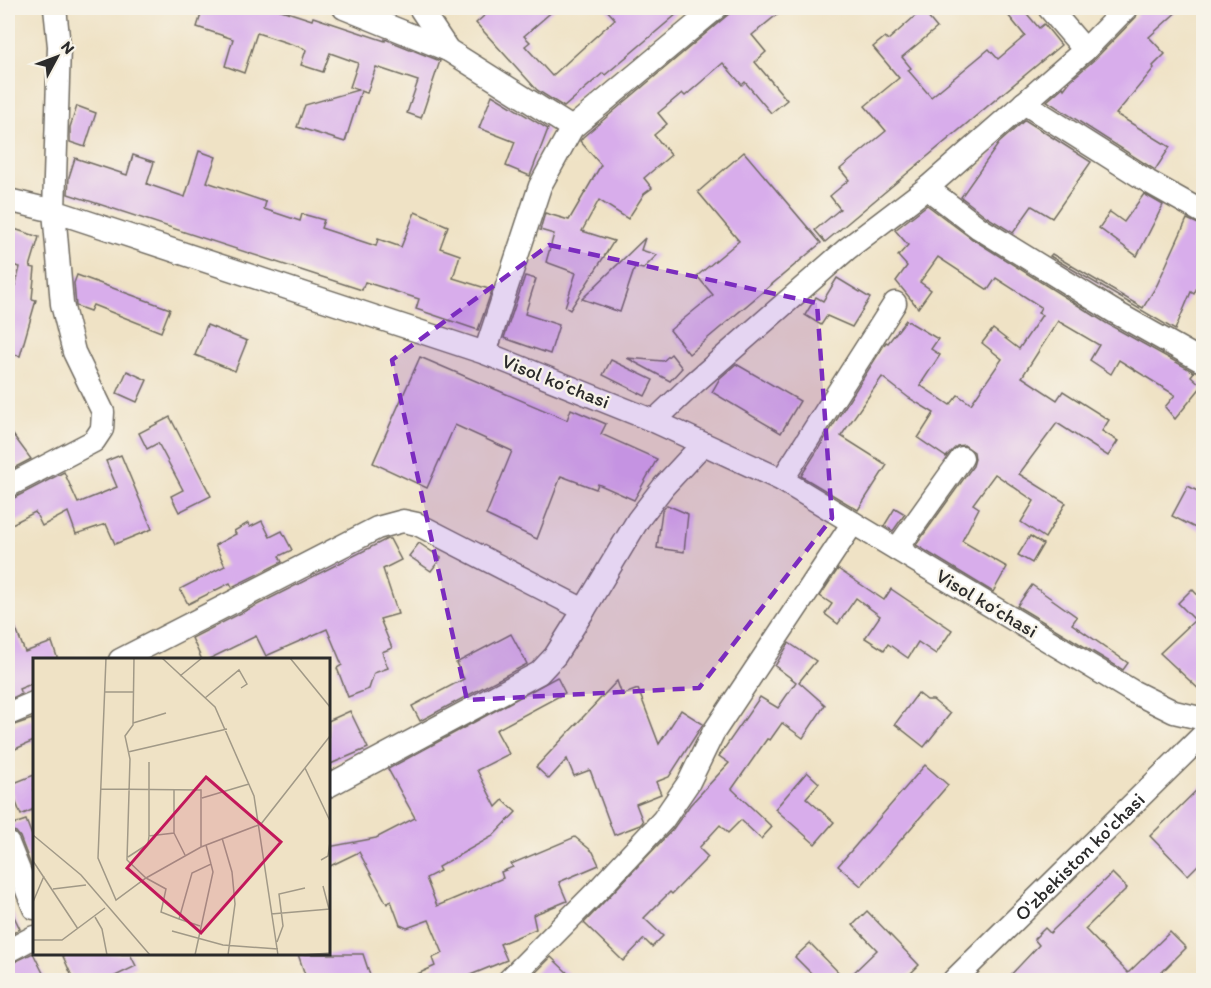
<svg xmlns="http://www.w3.org/2000/svg" width="1211" height="988" viewBox="0 0 1211 988" font-family="Itim,sans-serif">
	<rect width="100%" height="100%" fill="#f7f3e8"/>
	<filter id="ink" filterUnits="userSpaceOnUse"><feTurbulence type="fractalNoise" baseFrequency=".0167" numOctaves="2"/><feDisplacementMap in="SourceGraphic" scale="12" xChannelSelector="R" yChannelSelector="G"/><feConvolveMatrix kernelMatrix="1 2 1 2 8 2 1 2 1" color-interpolation-filters="sRGB"/></filter>
	<filter id="wash" filterUnits="userSpaceOnUse"><feTurbulence type="fractalNoise" baseFrequency=".008" numOctaves="4" result="noise"/><feDisplacementMap in="SourceGraphic" scale="24" xChannelSelector="R" yChannelSelector="G"/><feGaussianBlur stdDeviation="1.35" result="paint"/><feColorMatrix in="noise" values="0 0 0 0 0 0 0 0 0 0 0 0 0 0 0 0 0 1.4 0 .05"/><feComposite in="paint" operator="in"/></filter>
	<g filter="url(#wash)">
		<rect width="100%" height="100%" fill="#efe2c5"/>
		<g id="blocks">
			<g fill="#d8adeb">
				<path d="M203,8H275L312,20L313,17L385,41V39L440,61L421,118L407,113L418,81L376,67L367,93L361,91L345,142L297,127L305,105L358,90L350,87L358,63L330,53L323,72L301,65L306,50L303,48L257,33L244,73L225,66L233,39L197,27Z"/>
				<path d="M493,8H556L524,36L530,42L525,46L552,76L615,19L605,8H684L605,75L603,73L564,107L537,90L476,23Z"/>
				<path d="M736,8H785L752,35L766,52L755,62L787,100L771,113L745,82L742,85L723,63L685,96L682,93L658,113L667,124L654,135L671,155L644,178L652,188L644,194L628,219L599,200L582,231L614,241L570,310L565,307L576,273L546,262L554,234L540,230L545,213L569,220L601,165L580,141L583,137Z"/>
				<path d="M1017,8H1022L1039,28L1044,24L1061,45L825,242L815,230L840,209L830,196L849,180L840,169L886,131L865,106L899,78L873,47L885,37L888,40L922,10L937,28L902,57L911,68L907,71L908,70L931,97L989,49L998,59L1025,36L1008,15Z"/>
				<path d="M1139,8H1181L1149,37L1165,54L1153,66L1154,68L1116,114L1170,147L1155,170L1047,101L1063,87L1064,89L1071,80L1095,59L1136,17Z"/>
				<path d="M492,95L548,129L530,176L506,166L515,142L479,128Z"/>
				<path d="M77,106L96,113L85,147L70,142V127Z"/>
				<path d="M1025,120L1091,162L1052,218L1032,206L1013,233L987,217L961,197L999,143Z"/>
				<path d="M199,151L216,157L207,182L266,202L264,209L300,221L302,214L324,220L321,228L376,246L378,239L401,247L415,212L448,226L440,248L460,255L453,278L492,290L478,330L416,309L419,299L365,282L362,290L68,194L69,177L75,158L127,175L133,155L154,162L147,184L185,197Z"/>
				<path d="M744,152L821,243L689,354L670,330L713,295L697,276L739,241L698,192Z"/>
				<path d="M1144,194L1163,205L1137,256L1099,228L1110,212L1124,222Z"/>
				<path d="M927,205L972,239L1106,323L1194,372L1191,376L1202,386L1175,419L1165,407L1175,395L1119,360L1111,374L1090,360L1099,345L1058,321L1022,377L1057,400L1063,391L1109,420L1102,431L1118,441L1108,456L1057,423L1019,474L1066,503L1045,538L1021,522L1034,501L995,474L973,504L979,508L962,541L1007,567L993,592L916,545L973,466L975,459L974,452L964,445L957,446L946,457L918,438L934,413L909,398L882,377L841,436L887,465L858,510L801,476L886,342L888,343L906,320L938,339L931,349L940,355L920,385L950,405L958,395L971,404L1002,359L982,343L993,329L1019,349L1042,315L1038,313L1041,307L996,278L988,290L938,257L920,282L931,290L918,308L896,281L907,266L898,256L908,245L895,230Z"/>
				<path d="M1187,219L1203,226V291L1197,287L1194,294L1191,292L1175,330L1050,256L1052,254L1143,308L1157,285Z"/>
				<path d="M8,227L39,237L30,267L35,268L32,299L36,300L20,356L8,353V316L20,267L12,265L14,261L8,259Z"/>
				<path d="M645,238L641,250L657,255L643,269L635,267L620,312L582,299Z"/>
				<path d="M77,275L170,309L161,332L93,305L90,311L76,306L74,283Z"/>
				<path d="M525,276L536,279L525,314L559,325L550,354L504,338Z"/>
				<path d="M837,278L870,298L852,327L827,316L821,325L805,315L816,297L823,301Z"/>
				<path d="M207,325L247,341L235,371L195,355Z"/>
				<path d="M671,354L682,368L670,381L627,358L663,361Z"/>
				<path d="M420,357L567,420L571,409L606,424L601,434L657,459L634,500L598,484L596,489L561,476L537,539L486,515L512,451L455,425L427,488L373,463Z"/>
				<path d="M611,360L653,380L645,396L603,375Z"/>
				<path d="M736,364L800,401L781,433L712,392L720,378Z"/>
				<path d="M127,371L147,380L137,402L117,393Z"/>
				<path d="M170,417L211,496L179,512L171,496L183,490L158,443L147,449L139,433Z"/>
				<path d="M8,428L31,459L8,471Z"/>
				<path d="M121,455L152,529L115,544L106,524L76,534L68,512L42,526L35,512L8,526V500L14,498L64,472L78,503L117,487L106,461Z"/>
				<path d="M1188,486L1203,494V532L1172,516Z"/>
				<path d="M667,505L688,514L684,552L657,548L662,511Z"/>
				<path d="M895,508L905,514L893,531L884,526Z"/>
				<path d="M262,521L270,537L282,531L292,550L279,556L282,562L232,587L230,583L188,604L180,589L225,566L215,545L236,534L234,531L248,523L250,527Z"/>
				<path d="M1030,536L1043,544L1032,563L1018,555Z"/>
				<path d="M387,539H390L401,560L383,569L398,614L380,619L392,648L382,652L388,668L374,673L369,689L348,697L337,668L342,665L327,629L266,656L256,636L207,660H202L192,638Z"/>
				<path d="M419,543L441,558L431,571L409,556Z"/>
				<path d="M838,569L884,600L891,589L952,630L936,654L918,642L908,658L888,644L884,650L865,638L880,616L856,598L838,624L825,614L832,604L820,596Z"/>
				<path d="M1032,585L1077,617L1072,624L1128,663L1123,670L1017,606Z"/>
				<path d="M1192,589L1203,601V693L1160,653L1195,620L1178,603Z"/>
				<path d="M8,609L25,652L52,642L58,660H34V683L19,689L21,694L8,700Z"/>
				<path d="M511,634L527,664L420,721L412,706L464,679L456,663Z"/>
				<path d="M789,643L816,661L799,682L825,705L803,738L782,723L770,740L767,739L732,789L772,827L761,839L741,820L728,833L720,825L699,848L708,857L672,894L670,892L644,918L663,936L652,947L644,939L623,961L584,923L673,829L690,805L729,763L719,756L760,697L778,708L796,682L775,666Z"/>
				<path d="M557,677L565,693L496,730L509,754L477,770L496,807L503,800L516,812L493,836L438,867L440,871L426,878L437,906L503,878L501,872L513,867L511,864L575,837L593,852L599,865L559,882L567,901L533,915L536,929L500,944L507,960L468,976L470,981H402L435,966L432,958L443,953L429,920L407,928L400,925L391,901L387,904L359,852L328,867V847L376,838L415,818L388,769Z"/>
				<path d="M617,681L622,695L638,689L659,744L681,710L703,724L669,777L656,782L661,794L636,804L643,822L640,825L614,835L590,770L574,776L567,759L549,779L536,767Z"/>
				<path d="M918,693L927,700H933L950,714L924,747L895,724Z"/>
				<path d="M350,711L368,748L328,765V721Z"/>
				<path d="M32,719L34,726V741L8,752V727Z"/>
				<path d="M925,765L948,785L861,886L838,866Z"/>
				<path d="M807,772L819,783L806,798L834,822L815,844L775,809Z"/>
				<path d="M34,775V809L21,815L9,785Z"/>
				<path d="M1203,784V860L1188,875L1150,836Z"/>
				<path d="M26,820L34,841V873L20,837L16,832L9,830L8,826Z"/>
				<path d="M1112,873L1127,888L1085,929L1128,973L1170,932L1186,948L1153,981H1005L1039,945L1034,939L1045,928L1050,933Z"/>
				<path d="M8,904L20,929L8,936Z"/>
				<path d="M867,911L919,965L903,981H819L795,957L810,943L846,980L877,950L853,925Z"/>
				<path d="M33,953L47,981H17L10,964Z"/>
				<path d="M62,954H130L136,966L105,981H74Z"/>
				<path d="M298,954H363L372,981H307Z"/>
				<path d="M551,957L576,981H527Z"/>
			</g>
		</g>
	</g>
	<g filter="url(#ink)">
		<use href="#blocks" fill-opacity="0" stroke="#706b61" stroke-width="1.5"/>
		<g fill="none" stroke-linecap="round" stroke-linejoin="round">
			<g stroke="#706b61" stroke-width="25">
				<g id="minor">
					<path d="M55,8L59,46L54,211L485,353L654,421L782,480L1132,691L1174,712L1204,719"/>
					<path d="M344,8L448,50"/>
					<path d="M420,8L448,50L572,128L716,8"/>
					<path d="M1085,50L1126,8"/>
					<path d="M1024,103L1149,182L1204,213"/>
					<path d="M927,188L979,228L1113,311L1200,360"/>
					<path d="M8,200L54,211L62,304L74,352L103,412L102,429L94,441L8,486"/>
					<path d="M485,353L540,186L572,128"/>
					<path d="M654,421L694,383L847,249L927,188L1085,50L1049,8"/>
					<path d="M782,480L895,303"/>
					<path d="M897,549L962,458"/>
					<path d="M584,610L638,520L664,486L703,444"/>
					<path d="M120,660L377,528L403,521L417,524L584,610L555,656L539,673L328,786"/>
					<path d="M8,714L34,703"/>
					<path d="M8,843L34,908"/>
					<path d="M8,951L34,937"/>
					<path d="M509,980L598,890L663,820L689,782L713,733L853,523"/>
					<path id="s1" d="M954,980L1204,734"/>
				</g>
			</g>
			<use href="#minor" stroke="#fff" stroke-width="22"/>
		</g>
	</g>
	<path fill="#7b2cbf" fill-opacity="0.2" stroke="#7b2cbf" stroke-width="4.5" stroke-dasharray="12 8" stroke-linejoin="round" d="M549,245L817,303L832,518L699,688L467,700L392,360Z"/>
	<g text-anchor="middle" stroke-width="4.5" stroke-linejoin="round" paint-order="stroke">
		<g font-size="20" fill="#2b2b2b" stroke="#f7f3e8">
			<text transform="translate(556 381) rotate(22)" y="7">Visol koʻchasi</text>
			<text transform="translate(987 603) rotate(31)" y="7">Visol koʻchasi</text>
			<text dy="7" stroke="none"><textPath href="#s1" startOffset="176">O'zbekiston ko'chasi</textPath></text>
		</g>
	</g>
	<g transform="translate(33 658)">
		<rect width="297" height="297" fill="#efe2c5"/>
		<path fill="none" stroke="#a19987" stroke-width="1.5" d="M73,0L65,200L83,242L113,220L133,231L128,254L146,261M101,0L100,67L92,78L97,101L94,202L113,220L168,189L228,166L297,78M129,0L182,49L221,138L245,297M257,0L297,49M147,18L169,0M71,34H100M172,40L206,12L214,26L208,30M100,65L133,55M95,94L194,71M116,104V178L141,175V132M272,110L297,163M68,131L168,132V189M169,140L216,126M141,175L152,197M0,177L48,217L117,297M189,180L199,214L202,246L195,297M173,187L178,206M95,199L115,186L116,178M288,202L295,198L297,184M0,203L45,271M290,228L296,251M20,231L53,227M0,244L11,218M238,256L297,251M62,259L69,271L74,297M139,273L190,287L245,291M0,282H29L72,250M244,284L250,268L246,236L272,230M162,297L180,214L178,206L159,215L146,261L167,268M269,297L297,295"/>
		<path fill="#c2185b" fill-opacity="0.15" stroke="#c2185b" stroke-width="3" d="M173,119L248,184L168,275L94,210Z"/>
		<rect width="297" height="297" fill="none" stroke="#2b2b2b" stroke-width="3"/>
	</g>
	<rect width="1211" height="988" fill="none" stroke="#f7f3e8" stroke-width="30"/>
	<g transform="translate(57 57) rotate(49)" stroke="#f7f3e8" stroke-width="4.5" paint-order="stroke">
	<path d="M0-4.5L10 22L0 15L-10 22Z" fill="#2b2b2b"/>
	<text y="-9" font-size="16" font-weight="bold" text-anchor="middle" fill="#2b2b2b">N</text>
	</g>
</svg>
